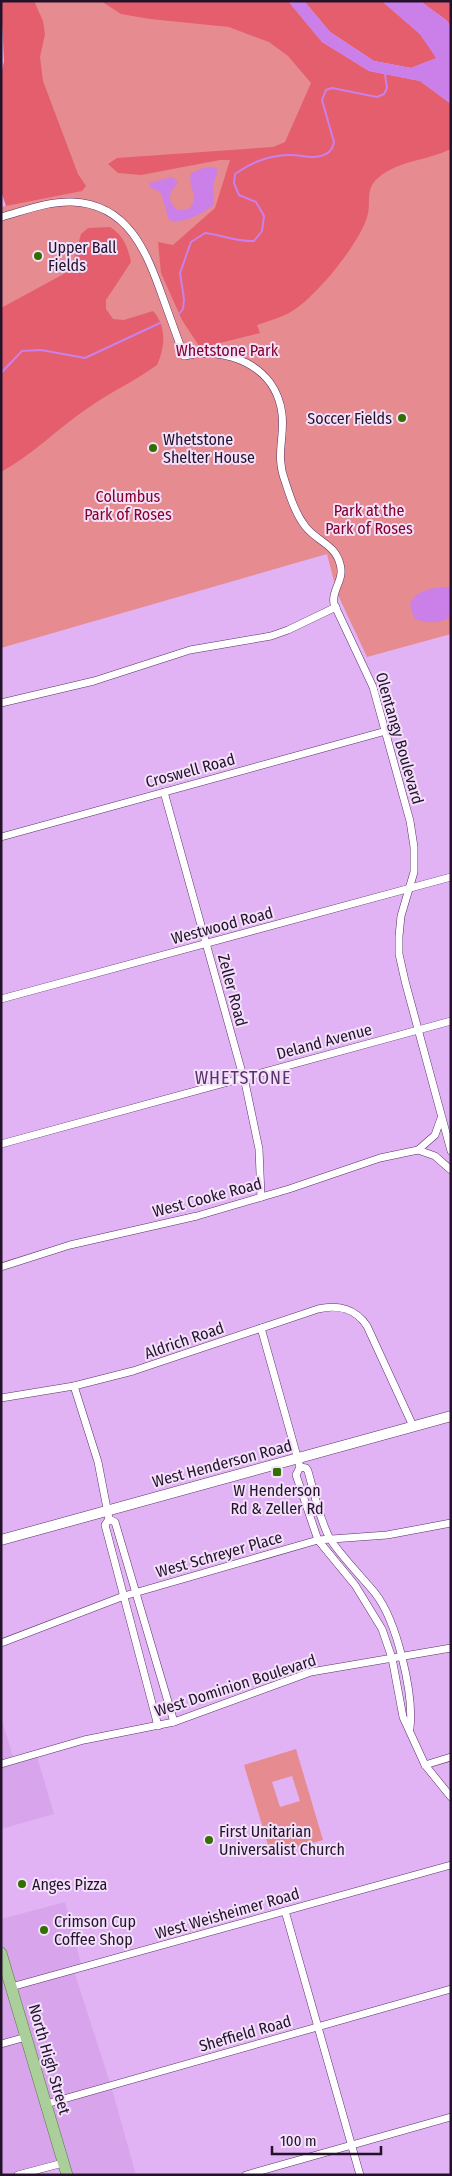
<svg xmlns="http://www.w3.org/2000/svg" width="452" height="2176" viewBox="0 0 452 2176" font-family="'Fira Sans Condensed',sans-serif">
	<rect width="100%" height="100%" fill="#e2b3f4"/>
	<g fill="#d8a5ec">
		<path d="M1,1717L14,1760L36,1753L54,1814L1,1829Z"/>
		<path d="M65,1902L82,1968L74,1971L111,2086L136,2175H65L62,2164L24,2175H1V1919Z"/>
	</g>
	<g fill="#e68b90" fill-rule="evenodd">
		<path d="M1,1H288L322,42L369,71L420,81L451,104V634L367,657L337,593L327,554L1,648V207L73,188Z"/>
		<path d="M296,1749L323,1840L271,1855L244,1765ZM292,1776L300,1801L280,1807L272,1782Z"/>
	</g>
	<g fill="#e45e6d">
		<path d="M1,1H34L43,21L45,34L40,57L43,81L78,174L86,186L82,191L6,206L1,191V75L4,61Z"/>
		<path d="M101,1H288L322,42L369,71L420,81L451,104V149C426,161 399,160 378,178C364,190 372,203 367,217C360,243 313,301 289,313C279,318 268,321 257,325L260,333L212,345L199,346L182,320L161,273L158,242L173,245L215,208L230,160H220L141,175L118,173L108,164L117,158L273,147L285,142L311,83L288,56L269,42L229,27L150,19L121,14Z"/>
		<path d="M304,1H382L420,34L437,58L411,68L374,61L330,32Z"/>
		<path d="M420,1H451V26L446,20Z"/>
		<path d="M110,227C123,235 128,247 131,262L106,300V309L113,319L124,320L153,311C167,326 165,348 157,365C134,382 108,393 85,410C56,430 32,455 1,472V308L71,270L81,234L88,228Z"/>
	</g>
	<g fill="#cb7fe8">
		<path d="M288,1H304L330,32L374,61L411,68L436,58L420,34L382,1H420L446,20L451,26V104L420,81L369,71L322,42Z"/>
		<path d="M215,167L218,170L213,185L214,204C206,213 180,225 169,220L161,193L149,186V183L172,177L178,182C170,194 165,196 176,209L187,210C202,199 187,187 191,173L204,168Z"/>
		<path d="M451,587V617C439,624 426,624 414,618L410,604C417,588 435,588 451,587Z"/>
	</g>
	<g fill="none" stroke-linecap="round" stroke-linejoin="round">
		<g stroke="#cb7fe8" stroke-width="2">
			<path d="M179,314L183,309L184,299L180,273L191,242L205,233C222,235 238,242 254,241L262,231L264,216L256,202L239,195L234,183L235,174C253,162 269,155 291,155C302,155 316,160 326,154C331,152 333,147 334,142L322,100L326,90L332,88L377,97L384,94L387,88L385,74"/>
			<path d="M1,373L22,351L41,350L85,358L160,323"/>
		</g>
		<g stroke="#593067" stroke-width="8">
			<g id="minor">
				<path d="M1,217C24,211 48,201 72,202C129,204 147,253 163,298C170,317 177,337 184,356C226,346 276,365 282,414C285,438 275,455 285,481C290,496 295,513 305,526C316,541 335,544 340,564C345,580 331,590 334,604L373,687L410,821L414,847V872L401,916L399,936V954L405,981L451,1151"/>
				<path d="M1,703L94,681L190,650L271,636L288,630L336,607"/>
				<path d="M164,792L246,1087L259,1149L261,1197"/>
				<path d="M1,837L386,731"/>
				<path d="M1,999L451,877"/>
				<path d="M1,1144L451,1021"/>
				<path d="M418,1150L435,1156L451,1170"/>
				<path d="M1,1267L70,1245L197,1216L289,1189L380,1158L418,1150L435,1135L441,1118"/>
				<path d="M261,1328L300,1467L296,1475L318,1540L355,1585L382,1629L392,1658L403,1717L425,1765L451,1797"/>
				<path d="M74,1386L98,1462L109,1519L105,1525L158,1726"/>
				<path d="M1,1398L74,1386L133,1371L318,1309C338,1304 356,1309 367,1326L413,1426"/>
				<path d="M300,1467L306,1468L308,1471C314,1493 319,1517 329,1537C338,1553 363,1578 375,1593C397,1621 414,1694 410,1728"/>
				<path d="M109,1519L115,1522L174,1722"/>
				<path d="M1,1643L124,1596L318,1540L387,1535L451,1523"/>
				<path d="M1,1764L84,1740L174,1722L311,1672L451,1648"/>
				<path d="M425,1765L451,1757"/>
				<path d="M285,1911L360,2175"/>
				<path d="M11,1987L451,1865"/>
				<path d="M1,2044L26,2037"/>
				<path d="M46,2104L451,1989"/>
				<path d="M18,2175L63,2163"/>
				<path d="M246,2175L451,2117"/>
			</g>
		</g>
		<g stroke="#593067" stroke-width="11">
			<path id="secondary" d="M1,1540L451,1416"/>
		</g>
		<g stroke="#577847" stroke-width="12">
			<path id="primary" d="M1,1953L67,2175"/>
		</g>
		<use href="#minor" stroke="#fff" stroke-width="7"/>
		<use href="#secondary" stroke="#fff" stroke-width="10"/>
		<use href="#primary" stroke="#abcf9a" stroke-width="11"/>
	</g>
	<g fill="#326f00" stroke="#f3e0fb" stroke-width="2">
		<circle cx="38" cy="256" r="5"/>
		<circle cx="402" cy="418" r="5"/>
		<circle cx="153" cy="448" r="5"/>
		<rect x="272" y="1467" width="10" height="10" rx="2.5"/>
		<circle cx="209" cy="1840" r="5"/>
		<circle cx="22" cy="1884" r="5"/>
		<circle cx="44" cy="1930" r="5"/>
	</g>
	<g text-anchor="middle" stroke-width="4" stroke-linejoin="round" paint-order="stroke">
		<g font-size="16" fill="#24122a" stroke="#f3e0fb" text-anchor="start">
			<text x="48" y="253">Upper Ball<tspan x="48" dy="18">Fields</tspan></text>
			<text x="392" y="424" text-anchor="end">Soccer Fields</text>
			<text x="163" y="445">Whetstone<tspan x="163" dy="18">Shelter House</tspan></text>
			<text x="277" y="1496" text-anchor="middle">W Henderson<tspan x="277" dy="18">Rd &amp; Zeller Rd</tspan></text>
			<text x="219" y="1837">First Unitarian<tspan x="219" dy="18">Universalist Church</tspan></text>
			<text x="32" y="1890">Anges Pizza</text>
			<text x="54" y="1927">Crimson Cup<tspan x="54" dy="18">Coffee Shop</tspan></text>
		</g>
		<g font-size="16" fill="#860127" stroke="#f3e0fb">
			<text x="227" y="356">Whetstone Park</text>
			<text x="128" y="502">Columbus<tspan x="128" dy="18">Park of Roses</tspan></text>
			<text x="369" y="516">Park at the<tspan x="369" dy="18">Park of Roses</tspan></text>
		</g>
		<g font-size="16" fill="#24122a" stroke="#f3e0fb">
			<text transform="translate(400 738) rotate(74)" y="6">Olentangy Boulevard</text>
			<text transform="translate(190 770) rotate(-15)" y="6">Croswell Road</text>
			<text transform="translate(222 925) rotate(-15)" y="6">Westwood Road</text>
			<text transform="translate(233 990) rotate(75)" y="6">Zeller Road</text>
			<text transform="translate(324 1041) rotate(-15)" y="6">Deland Avenue</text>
			<text transform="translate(207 1197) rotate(-15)" y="6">West Cooke Road</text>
			<text transform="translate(184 1340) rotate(-19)" y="6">Aldrich Road</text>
			<text transform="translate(222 1463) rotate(-15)" y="6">West Henderson Road</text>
			<text transform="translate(219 1554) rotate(-16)" y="6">West Schreyer Place</text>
			<text transform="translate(235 1685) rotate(-18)" y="6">West Dominion Boulevard</text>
			<text transform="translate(227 1913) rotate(-16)" y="6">West Weisheimer Road</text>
			<text transform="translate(245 2033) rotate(-16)" y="6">Sheffield Road</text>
			<text transform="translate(50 2059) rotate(74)" y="6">North High Street</text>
		</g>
		<g font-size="18" letter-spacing="1" fill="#5a3169" stroke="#f3e0fb">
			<text x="243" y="1084">WHETSTONE</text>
		</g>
	</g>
	<rect width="452" height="2176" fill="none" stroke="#24122a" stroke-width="5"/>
	<path d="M272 2146v8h109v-8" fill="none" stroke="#24122a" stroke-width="2.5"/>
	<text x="280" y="2146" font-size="15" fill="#24122a" stroke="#f3e0fb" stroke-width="4" paint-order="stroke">100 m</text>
</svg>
